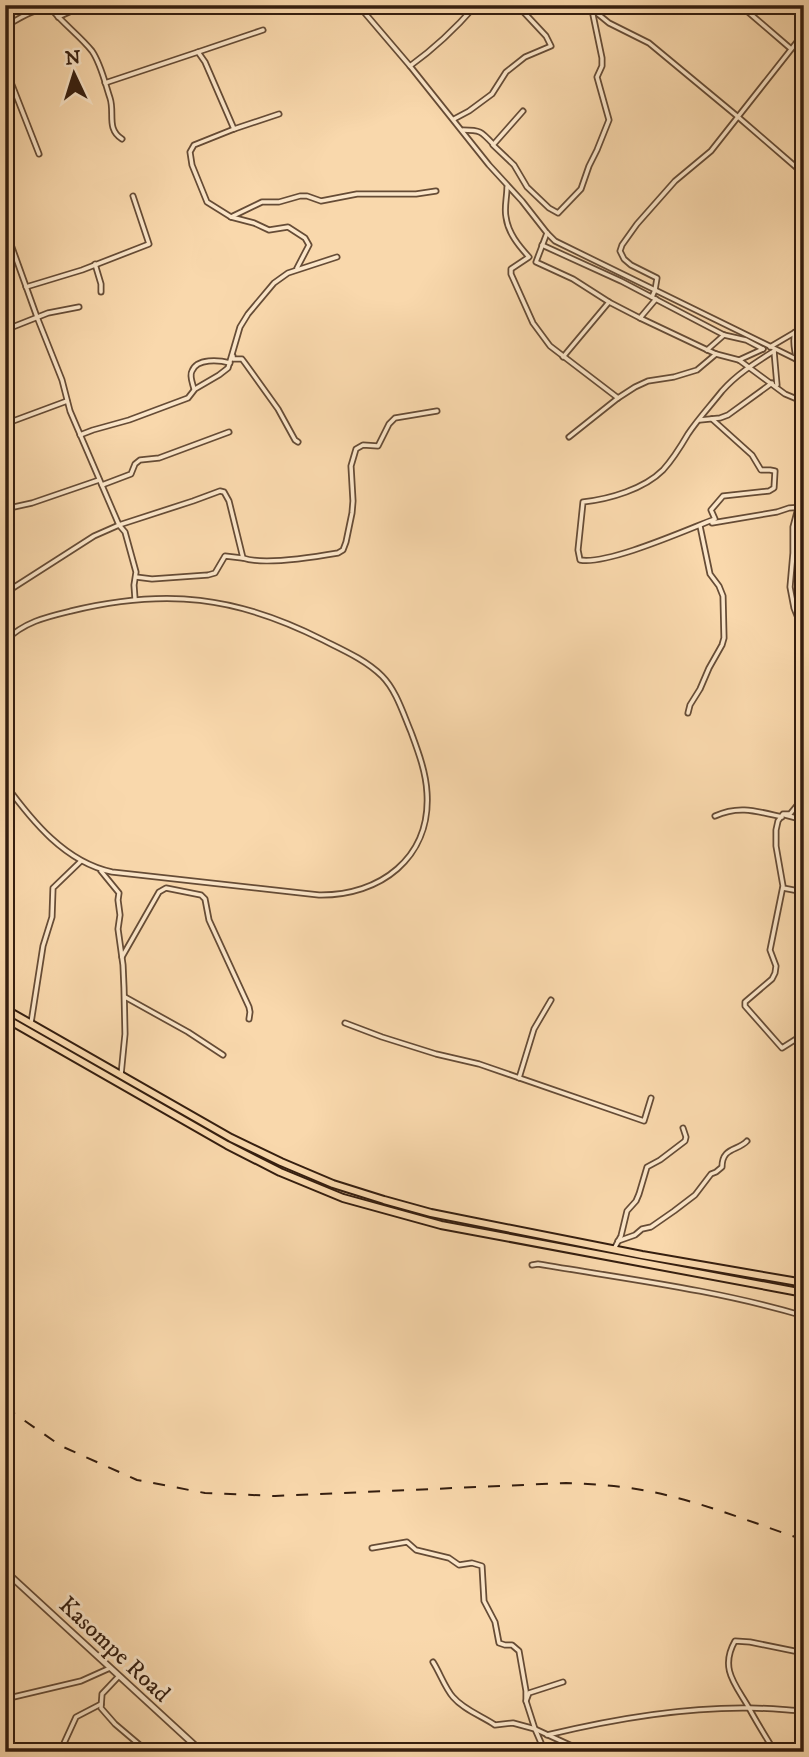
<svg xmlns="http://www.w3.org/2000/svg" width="809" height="1757" viewBox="0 0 809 1757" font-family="'IM FELL DW Pica',serif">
	<rect width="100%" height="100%" fill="#f9d8ac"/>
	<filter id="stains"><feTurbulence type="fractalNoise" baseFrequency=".00286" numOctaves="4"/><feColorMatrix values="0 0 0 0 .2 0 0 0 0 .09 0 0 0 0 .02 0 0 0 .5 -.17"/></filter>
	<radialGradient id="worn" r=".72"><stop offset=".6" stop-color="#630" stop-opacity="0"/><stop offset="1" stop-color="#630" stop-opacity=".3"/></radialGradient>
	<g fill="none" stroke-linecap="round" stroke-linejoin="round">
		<g stroke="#664c36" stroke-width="7">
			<g id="minor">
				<path d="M358,5L410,66L489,165L522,201L547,233L555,241L804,363"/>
				<path d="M587,5L609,23L649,43L737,116L804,174"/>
				<path d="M740,5L790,48"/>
				<path d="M58,17L85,5"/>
				<path d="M5,26C20,19 36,5 53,11C64,24 82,38 92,51C101,64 105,83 110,98C115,113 106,129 122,139"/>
				<path d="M198,52L263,30"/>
				<path d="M410,66C435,48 456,28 476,5"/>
				<path d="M5,67L39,154"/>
				<path d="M105,83L198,52L205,62L234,129L279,114"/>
				<path d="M523,111L493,145L514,165L527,187L549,208L558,213L581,189L589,166L597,150L609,120L597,77L602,66V58L592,10"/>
				<path d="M454,119L469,111L492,94L506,72L525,57L551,46L546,36L517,5"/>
				<path d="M234,129L194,145L190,152L192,165L207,202L231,217L262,202H279L300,196H307L321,201L357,194H416L436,191"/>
				<path d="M463,130C480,130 481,131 493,144"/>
				<path d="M799,170L804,163"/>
				<path d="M507,187C507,197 504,208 506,217C508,233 519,246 529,257L511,269V274L533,323L550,346L618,398"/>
				<path d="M231,217L254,223L269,230L288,227L305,238L309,245L297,268"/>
				<path d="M5,228L37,317L62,380L70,411L119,525L125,532L136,572L134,585L135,599"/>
				<path d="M547,233L536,262L573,279L609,302L640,318"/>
				<path d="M542,245L621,281L724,335L746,340L763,349"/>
				<path d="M95,264L101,284V292"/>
				<path d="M26,287L82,270L149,244L133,196"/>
				<path d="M652,297L655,290L657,278L631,265L624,259L620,251L622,245L637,224L675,181L711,151L804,33"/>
				<path d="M656,299L640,318L716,354L739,360L785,394L804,402"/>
				<path d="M5,330L48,313L79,307"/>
				<path d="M795,332C791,347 798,366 804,380"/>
				<path d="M770,347L804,327"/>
				<path d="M707,350L724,335"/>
				<path d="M774,351L777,385"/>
				<path d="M233,356V359H242L245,363L278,409L295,440L298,442"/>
				<path d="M563,357L609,302"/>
				<path d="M739,360L763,349"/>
				<path d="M194,389C193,384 189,376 192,371C197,358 219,360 230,363"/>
				<path d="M712,419L752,455L761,470H770L775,471L774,488L769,491L723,496L711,510L715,519C686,530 608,565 580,560L578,550L583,502C610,499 644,489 663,470C673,459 681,446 688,434C698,419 711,405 722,391C737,374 755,363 774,351"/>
				<path d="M700,420L720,418L728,415L772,383"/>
				<path d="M5,424L67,401"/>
				<path d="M80,435L93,430L129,420L188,398L195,389L219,375L228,368L240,327L248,314L274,283L288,273L337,257"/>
				<path d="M569,437L618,398L635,387L648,381L674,377L697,370L716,354"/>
				<path d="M102,485L131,474L135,464L140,460L159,458L229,432"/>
				<path d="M798,508L793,527V553L790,587L794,608L804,633"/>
				<path d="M5,509L32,503L99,480"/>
				<path d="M712,523L777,512L789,508L804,507"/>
				<path d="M136,577L152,579L208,575L215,573L225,556L242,558"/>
				<path d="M5,593L94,536L119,525L193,501L220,491L224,492L229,501L243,558C263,565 315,557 338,553L343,550L346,542L352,513L353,501L351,466L356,449L363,445L378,446L389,424L395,418L437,411"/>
				<path d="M5,641C24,622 46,617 71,611C166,588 236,596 323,640C343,650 366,660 382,676C396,690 403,713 411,732C418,751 426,772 427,793C431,858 380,896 319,895L112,872C65,862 32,821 5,784"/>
				<path d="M688,713L690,705L700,689L709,668L722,645L724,638L723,596L719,586L710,574L700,526"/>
				<path d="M804,797L790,814H783L778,821L776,830V846L783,886L770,950L776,966L775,973L772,979L745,1002V1006L782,1048L804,1034"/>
				<path d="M785,815L804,820"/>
				<path d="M715,816C739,805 756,811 782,817"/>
				<path d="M101,871L119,893L118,900L120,915L118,929L123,965L124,988L125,1034L121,1075"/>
				<path d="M783,888L804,892"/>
				<path d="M803,941H804"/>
				<path d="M122,957L159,892L166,888L201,895L205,899L209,920L249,1007L250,1012L249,1019"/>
				<path d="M125,997L188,1032L223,1055"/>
				<path d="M31,1023L43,946L52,917L53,888L81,861"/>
				<path d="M345,1023L382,1037L436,1054L479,1064L644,1121L651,1098"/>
				<path d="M519,1078L534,1029L551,1000"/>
				<path d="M618,1241L635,1235L642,1229L651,1227L674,1211L695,1195L711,1174L716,1172L722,1167C722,1147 738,1151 747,1141"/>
				<path d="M614,1249L621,1236L627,1211L636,1201L639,1194L647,1167L660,1160L685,1141L686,1137L683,1128"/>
				<path d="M532,1265L538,1264C627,1279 717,1290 804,1316"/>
				<path d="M372,1548L407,1542L416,1550L449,1558L459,1565L472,1563L482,1566L484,1601L495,1622L499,1643L505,1645H512L519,1651L526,1691V1701"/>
				<path d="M433,1662C440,1673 445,1688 453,1697C464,1710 482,1716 495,1725L513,1723L535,1729L585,1752"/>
				<path d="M119,1676L102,1694L101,1708L115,1724L148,1752"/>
				<path d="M5,1699L81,1681L110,1668"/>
				<path d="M547,1735C613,1719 682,1707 750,1708C768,1708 786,1710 804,1711"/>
				<path d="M5,1743L31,1752"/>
				<path d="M60,1752L76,1717L101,1704"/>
				<path d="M545,1752L535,1729L526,1701L529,1693L563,1682"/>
				<path d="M638,1752L654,1750L664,1752"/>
				<path d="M775,1752C766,1737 757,1723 749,1708C736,1685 719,1669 735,1641L750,1642L804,1653"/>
			</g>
		</g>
		<g stroke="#664c36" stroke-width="8">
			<path id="tertiary" d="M5,1571L202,1752"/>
		</g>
		<g stroke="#351e0f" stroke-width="10">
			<g id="trunk">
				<path d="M5,1009L231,1138L281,1162L333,1184L384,1200L431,1213L642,1255L804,1283"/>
				<path d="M5,1018L227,1145L280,1172L343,1198L441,1225L804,1293"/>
			</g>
		</g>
		<use href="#minor" stroke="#fbe6c9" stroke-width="3.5"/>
		<use href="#tertiary" stroke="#fbe6c9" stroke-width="4.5"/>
		<use href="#trunk" stroke="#f9d8ac" stroke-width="6"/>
		<path stroke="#351e0f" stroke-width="2" stroke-dasharray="12 12" stroke-linecap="butt" d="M5,1407L61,1446L137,1480L205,1493L275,1496L566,1483C595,1484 624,1486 653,1492C704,1503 754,1523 804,1540"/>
	</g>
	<g text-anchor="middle" stroke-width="6" stroke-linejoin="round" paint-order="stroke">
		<g font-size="24" fill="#351e0f" stroke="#fbe6c9">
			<text transform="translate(115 1649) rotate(43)" y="8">Kasompe Road</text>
		</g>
	</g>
	<rect width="809" height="1757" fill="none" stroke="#f9d8ac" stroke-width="28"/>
	<rect x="7" y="7" width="795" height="1743" fill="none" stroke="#351e0f" stroke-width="3.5"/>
	<rect x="14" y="14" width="781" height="1729" fill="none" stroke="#351e0f" stroke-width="2"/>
	<g transform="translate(74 74) rotate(356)" stroke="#fbe6c9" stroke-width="5" paint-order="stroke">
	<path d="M0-5L12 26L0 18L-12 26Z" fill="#351e0f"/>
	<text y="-10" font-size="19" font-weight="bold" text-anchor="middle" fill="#351e0f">N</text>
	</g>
	<rect width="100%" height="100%" filter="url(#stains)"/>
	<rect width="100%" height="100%" fill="url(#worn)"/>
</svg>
